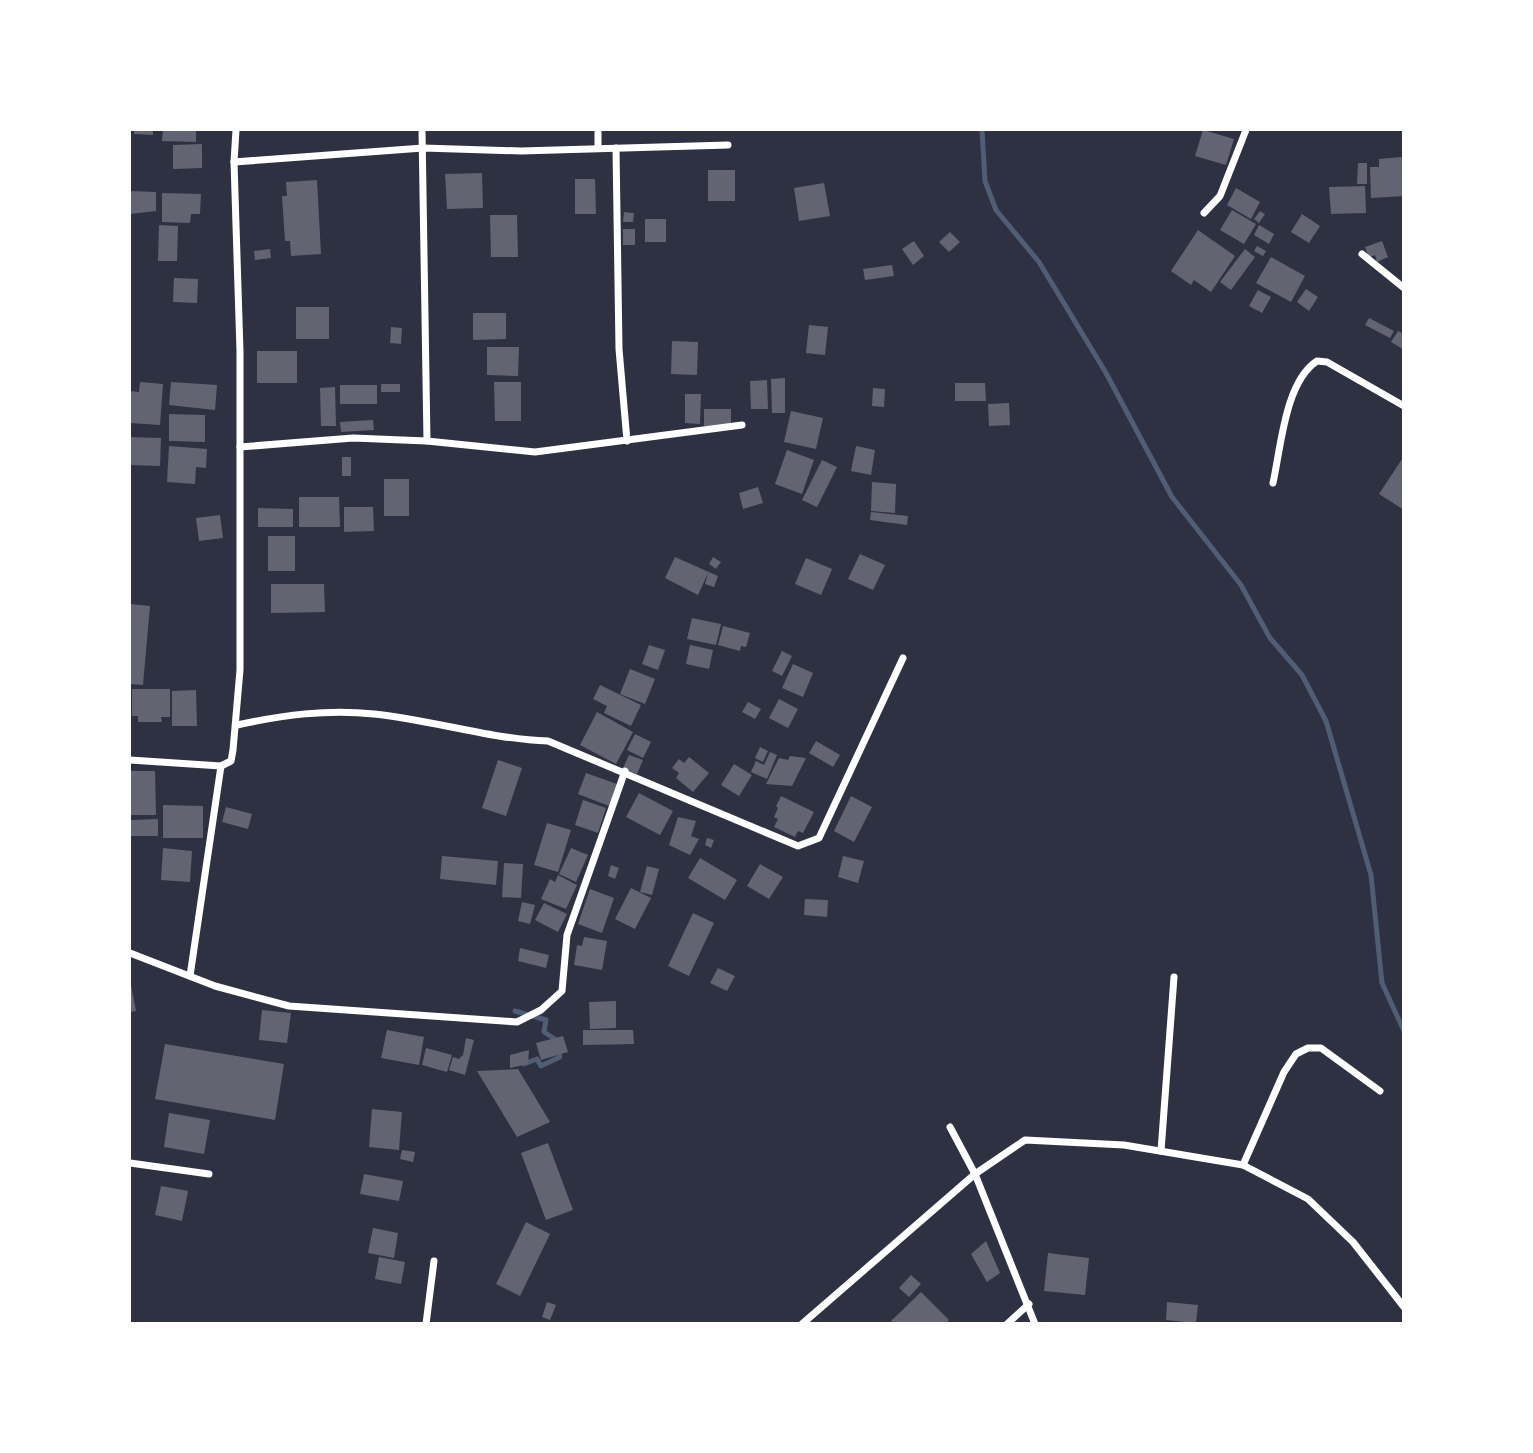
<svg xmlns="http://www.w3.org/2000/svg" width="1533" height="1453" viewBox="0 0 1533 1453" font-family="Montserrat,sans-serif">
	<rect width="100%" height="100%" fill="#2d3142"/>
	<g fill="none" stroke-linecap="round" stroke-linejoin="round">
		<g stroke="#4f5d75" stroke-width="5">
			<path d="M982,130L985,181L996,210L1039,262L1106,373L1172,497L1241,585L1270,638L1302,675L1326,721L1371,875L1382,983L1404,1031"/>
			<path d="M515,1011L546,1020L544,1032L558,1041"/>
			<path d="M524,1064L537,1059L541,1066L560,1057L558,1050"/>
		</g>
	</g>
	<g fill="#626471">
		<path d="M134,130H153V135L134,134Z"/>
		<path d="M163,130H196V142L162,141Z"/>
		<path d="M1203,130L1234,139L1226,165L1195,156Z"/>
		<path d="M202,144V168L173,169V145Z"/>
		<path d="M1402,157L1404,196L1371,198L1370,167H1379V159Z"/>
		<path d="M1358,163H1367V184H1357Z"/>
		<rect x="708" y="170" width="27" height="31"/>
		<path d="M482,173L483,208L447,209L445,174Z"/>
		<path d="M575,179H595L596,214H575Z"/>
		<path d="M317,180L321,254L291,256L290,241H285L282,196H287L286,182Z"/>
		<path d="M824,183L830,216L799,221L794,188Z"/>
		<path d="M1365,186L1366,213L1331,214L1329,187Z"/>
		<path d="M1236,188L1260,202L1251,219L1227,205Z"/>
		<path d="M130,191L156,192V211L130,214Z"/>
		<path d="M162,193L201,194L200,214H191L190,223L162,222Z"/>
		<path d="M1232,210L1256,224L1244,244L1220,230Z"/>
		<path d="M1260,211L1265,214L1259,223L1254,219Z"/>
		<path d="M624,212L634,213L633,222H623Z"/>
		<path d="M1302,214L1320,226L1309,243L1291,232Z"/>
		<path d="M490,215H517L518,257H491Z"/>
		<rect x="645" y="219" width="21" height="23"/>
		<path d="M159,225L178,226L177,261H158Z"/>
		<path d="M1259,225L1274,234L1269,244L1254,235Z"/>
		<rect x="623" y="229" width="12" height="16"/>
		<path d="M1198,230L1235,256L1211,292L1194,280L1191,285L1171,271Z"/>
		<path d="M950,232L960,242L949,252L939,242Z"/>
		<path d="M914,241L924,256L913,265L902,249Z"/>
		<path d="M1382,241L1388,257L1377,262L1375,255L1369,258L1365,247Z"/>
		<path d="M1257,246L1266,251L1263,256L1254,251Z"/>
		<path d="M270,249L271,258L255,260L254,251Z"/>
		<path d="M1245,249L1255,257L1231,290L1220,282Z"/>
		<path d="M1271,257L1305,276L1291,302L1256,283Z"/>
		<path d="M892,265L894,276L865,280L863,269Z"/>
		<path d="M174,278L198,279L197,303L173,302Z"/>
		<path d="M1306,289L1318,297L1309,311L1297,302Z"/>
		<path d="M1258,290L1271,297L1262,313L1249,306Z"/>
		<rect x="296" y="307" width="33" height="32"/>
		<path d="M473,313H506V339L473,340Z"/>
		<path d="M1369,318L1394,331L1390,338L1365,325Z"/>
		<path d="M809,325L828,327L825,355L806,353Z"/>
		<path d="M391,327L402,328L401,344L390,343Z"/>
		<path d="M1398,331L1404,334V350L1391,342Z"/>
		<path d="M672,341L698,342L697,375L671,374Z"/>
		<path d="M487,347H519L518,376L487,375Z"/>
		<rect x="257" y="351" width="40" height="32"/>
		<path d="M785,378V413H772L771,379Z"/>
		<path d="M767,380L768,409H751L750,381Z"/>
		<path d="M140,382L163,384L160,425L130,423V391L139,392Z"/>
		<path d="M171,382L217,385L215,410L169,405Z"/>
		<path d="M494,382H521V421H495Z"/>
		<path d="M955,383H985L986,401H955Z"/>
		<rect x="381" y="384" width="19" height="8"/>
		<rect x="340" y="385" width="37" height="19"/>
		<path d="M335,387L336,426H321L320,388Z"/>
		<path d="M873,388L885,389L884,407L872,406Z"/>
		<path d="M685,394H701L700,424L685,423Z"/>
		<path d="M1009,403L1010,425L989,426L988,404Z"/>
		<rect x="704" y="409" width="27" height="17"/>
		<path d="M791,411L823,418L816,449L784,442Z"/>
		<path d="M169,414L205,415V442L169,441Z"/>
		<path d="M373,420L374,430L341,432L340,422Z"/>
		<path d="M130,437L161,438L160,466L130,465Z"/>
		<path d="M169,446L207,449L206,468L196,467L195,484L167,482Z"/>
		<path d="M856,446L875,450L871,475L851,471Z"/>
		<path d="M787,450L814,460L802,494L775,484Z"/>
		<path d="M1404,456V510L1379,494Z"/>
		<rect x="342" y="457" width="9" height="19"/>
		<path d="M822,460L837,467L817,507L802,500Z"/>
		<rect x="384" y="479" width="25" height="37"/>
		<path d="M872,482L896,484L895,513L871,511Z"/>
		<path d="M758,487L763,503L743,509L739,493Z"/>
		<path d="M299,497H339L340,527H299Z"/>
		<path d="M344,507H373L374,531L344,532Z"/>
		<path d="M258,508L293,509V527H258Z"/>
		<path d="M871,512L908,516L907,525L870,520Z"/>
		<path d="M220,515L223,538L199,541L196,518Z"/>
		<rect x="268" y="536" width="27" height="35"/>
		<path d="M860,554L885,565L873,590L848,579Z"/>
		<path d="M675,557L718,576L714,587L705,584L708,573L698,595L665,578Z"/>
		<path d="M713,557L721,562L716,569L709,564Z"/>
		<path d="M806,558L832,569L821,595L795,584Z"/>
		<path d="M271,584H324L325,612L271,613Z"/>
		<path d="M130,604L150,606L143,685L130,684Z"/>
		<path d="M692,618L721,624L716,645L687,639Z"/>
		<path d="M723,626L750,633L746,647L741,646L740,651L718,645Z"/>
		<path d="M649,645L665,650L658,670L642,664Z"/>
		<path d="M690,645L713,650L709,669L686,664Z"/>
		<path d="M782,651L792,656L782,676L772,671Z"/>
		<path d="M793,664L813,673L803,697L782,688Z"/>
		<path d="M630,669L655,679L645,704L620,694Z"/>
		<path d="M600,685L641,705L631,726L604,713L607,706L593,699Z"/>
		<path d="M132,689H170V717H161L162,722H138V716H132Z"/>
		<path d="M196,690L197,726H172V691Z"/>
		<path d="M779,699L798,709L788,728L769,718Z"/>
		<path d="M748,702L761,709L755,719L742,712Z"/>
		<path d="M597,712L633,732L616,764L580,745Z"/>
		<path d="M635,734L651,742L643,758L627,750Z"/>
		<path d="M816,741L840,755L833,767L809,753Z"/>
		<path d="M760,747L768,751L763,762L755,758Z"/>
		<path d="M770,752L777,755L767,779L751,772L756,761L764,765Z"/>
		<path d="M629,755L643,760L637,774L623,768Z"/>
		<path d="M790,756L806,758L792,786L766,784L779,758L788,760Z"/>
		<path d="M689,757L709,773L693,792L676,778L679,773L672,768L679,759L684,763Z"/>
		<path d="M498,760L522,768L506,816L482,808Z"/>
		<path d="M734,764L752,775L739,796L721,785Z"/>
		<path d="M130,771H155L156,815H130Z"/>
		<path d="M586,773L617,784L609,806L578,794Z"/>
		<path d="M639,793L673,811L660,835L626,817Z"/>
		<path d="M781,796L814,812L803,833L798,831L795,837L774,827L778,819L774,817L778,808L776,806Z"/>
		<path d="M851,796L872,807L854,842L834,831Z"/>
		<path d="M583,800L606,808L598,833L575,825Z"/>
		<path d="M163,805L203,806V838H163Z"/>
		<path d="M226,807L252,814L248,829L222,822Z"/>
		<path d="M678,817L696,821L691,836L699,839L690,855L669,845Z"/>
		<path d="M158,819V836H130V820Z"/>
		<path d="M547,823L571,830L558,872L534,865Z"/>
		<path d="M707,838L714,840L711,848L705,845Z"/>
		<path d="M163,848L192,851L190,882L161,880Z"/>
		<path d="M571,848L588,855L576,882L559,874Z"/>
		<path d="M442,856L498,861L496,885L440,879Z"/>
		<path d="M843,856L864,861L858,883L838,877Z"/>
		<path d="M700,858L737,880L725,900L688,878Z"/>
		<path d="M504,863L523,864L521,898L502,897Z"/>
		<path d="M760,864L783,877L769,899L747,886Z"/>
		<path d="M611,865L619,868L615,879L608,876Z"/>
		<path d="M647,866L659,869L652,895L640,892Z"/>
		<path d="M558,875L577,885L566,909L541,899L550,879L555,882Z"/>
		<path d="M631,888L651,898L635,929L615,919Z"/>
		<path d="M590,889L614,898L602,933L578,924Z"/>
		<path d="M805,899L828,900L827,917L804,915Z"/>
		<path d="M522,902L535,905L530,924L518,921Z"/>
		<path d="M544,903L567,914L558,932L535,920Z"/>
		<path d="M693,913L714,923L689,976L668,966Z"/>
		<path d="M584,937L607,941L602,970L574,965L577,945L582,946Z"/>
		<path d="M520,948L549,955L546,968L518,961Z"/>
		<path d="M718,968L735,976L727,991L710,983Z"/>
		<path d="M130,980L136,1011L130,1012Z"/>
		<path d="M616,1001V1028L590,1029L589,1002Z"/>
		<path d="M262,1010L291,1013L287,1043L259,1040Z"/>
		<path d="M387,1030L424,1037L419,1065L381,1058Z"/>
		<path d="M583,1030H633L634,1044L583,1045Z"/>
		<path d="M563,1036L568,1052L541,1060L536,1043Z"/>
		<path d="M466,1038L474,1040L465,1075L449,1070L453,1057L459,1059L463,1055Z"/>
		<path d="M165,1044L284,1064L275,1120L155,1099Z"/>
		<path d="M426,1048L452,1055L447,1072L422,1065Z"/>
		<path d="M529,1050L528,1064L510,1068V1055Z"/>
		<path d="M518,1069L550,1122L517,1137L477,1071Z"/>
		<path d="M372,1109L402,1112L399,1150L369,1147Z"/>
		<path d="M169,1113L210,1120L204,1154L164,1147Z"/>
		<path d="M548,1143L573,1210L546,1220L521,1153Z"/>
		<path d="M402,1150L415,1152L413,1162L400,1159Z"/>
		<path d="M364,1174L403,1181L399,1201L360,1194Z"/>
		<path d="M161,1186L188,1191L182,1221L155,1215Z"/>
		<path d="M526,1222L550,1234L520,1296L496,1284Z"/>
		<path d="M373,1228L398,1233L394,1258L368,1253Z"/>
		<path d="M986,1241L1000,1273L987,1282L971,1254Z"/>
		<path d="M1048,1253L1089,1258L1085,1295L1044,1291Z"/>
		<path d="M379,1257L405,1262L401,1284L375,1279Z"/>
		<path d="M911,1275L921,1284L909,1297L899,1288Z"/>
		<path d="M921,1292L949,1320L946,1324H894L891,1321Z"/>
		<path d="M547,1302L556,1305L550,1320L542,1317Z"/>
		<path d="M1167,1302L1198,1305L1196,1323L1166,1320Z"/>
	</g>
	<g fill="none" stroke-linecap="round" stroke-linejoin="round">
		<g stroke="#fff" stroke-width="7">
			<path d="M422,130L427,441"/>
			<path d="M598,148V130"/>
			<path d="M616,148L619,349L627,441"/>
			<path d="M234,162L423,148L521,151L728,145"/>
			<path d="M1204,213L1220,196L1246,130"/>
			<path d="M1362,254L1404,288"/>
			<path d="M240,447L353,438L427,441L535,452L742,425"/>
			<path d="M1273,483C1281,447 1285,382 1317,361L1327,362L1404,406"/>
			<path d="M237,725C283,715 327,709 374,714C433,720 489,739 548,741L798,846L819,838L903,658"/>
			<path d="M130,760L221,766L231,761L233,750L240,670V351L234,162L236,130"/>
			<path d="M130,953L215,986L289,1006L517,1022L541,1010L562,991L567,935L625,771"/>
			<path d="M190,976L221,766"/>
			<path d="M950,1127L975,1174L1035,1324"/>
			<path d="M1161,1151L1174,977"/>
			<path d="M130,1163L209,1174"/>
			<path d="M1243,1165L1284,1072L1296,1054L1308,1048H1321L1380,1091"/>
			<path d="M426,1324L434,1261"/>
			<path d="M802,1324L975,1174L1025,1140L1124,1145L1243,1165L1308,1199L1353,1242L1404,1307"/>
			<path d="M1007,1324L1029,1304"/>
		</g>
	</g>
	<rect width="1533" height="1453" fill="none" stroke="#ffffff" stroke-width="262"/>
</svg>
